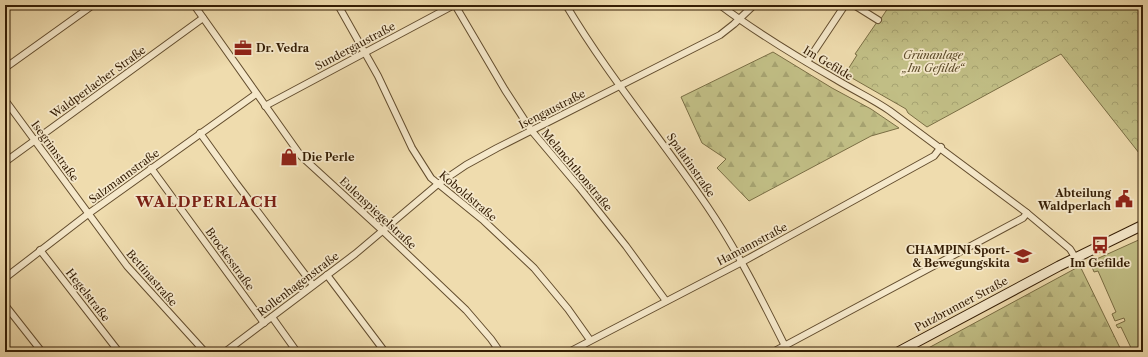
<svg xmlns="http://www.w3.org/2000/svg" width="1148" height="357" viewBox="0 0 1148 357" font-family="'Libre Caslon Text',serif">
	<defs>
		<pattern id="forest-firs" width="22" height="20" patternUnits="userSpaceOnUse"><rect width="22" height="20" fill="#c1be85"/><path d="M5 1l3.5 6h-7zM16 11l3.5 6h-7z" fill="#a6a371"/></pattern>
		<pattern id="park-crowns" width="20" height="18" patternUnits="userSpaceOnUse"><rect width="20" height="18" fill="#c1be85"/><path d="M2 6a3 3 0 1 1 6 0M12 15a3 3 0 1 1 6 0" fill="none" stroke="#a6a371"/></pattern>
	</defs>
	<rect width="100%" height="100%" fill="#efdcae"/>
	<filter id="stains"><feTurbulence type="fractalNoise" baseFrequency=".005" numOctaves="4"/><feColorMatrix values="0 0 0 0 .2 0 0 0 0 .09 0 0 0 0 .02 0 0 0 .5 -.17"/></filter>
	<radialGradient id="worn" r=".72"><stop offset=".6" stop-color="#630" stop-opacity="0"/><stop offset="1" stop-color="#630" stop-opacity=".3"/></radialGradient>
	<path fill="#c1be85" stroke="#7a6e44" d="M1143,238V352H1133L1121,327L1118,328L1116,325L1125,321L1124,318L1115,321L1112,314L1116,312L1098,271L1094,272L1090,262Z"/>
	<g fill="url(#forest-firs)" stroke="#7a6e44">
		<path d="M773,52L832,88L871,109L899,128L871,136L749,201L717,168L726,159L702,143L681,97Z"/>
		<path d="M1080,266L1122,352H921Z"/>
	</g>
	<path fill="url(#park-crowns)" stroke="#7a6e44" d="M890,5H1143V158L1061,54L927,127L908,113L906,109L845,74L857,55L855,54L877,22L878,23Z"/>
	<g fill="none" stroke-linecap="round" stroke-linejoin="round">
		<g stroke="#634d2e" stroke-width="8">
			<g id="minor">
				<path d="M194,5L301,156L383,231L466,310L491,339L500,352"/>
				<path d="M338,5L378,76L412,148L431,178L484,221L534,268L568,309L590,340"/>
				<path d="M455,5L505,90L531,130L579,187L626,246L666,301"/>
				<path d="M566,5C608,76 661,138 707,206C737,250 761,298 785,346"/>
				<path d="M720,5C757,33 797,57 837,80C855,91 873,99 890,111L1027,213L1070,249L1075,257"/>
				<path d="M854,5L878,20"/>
				<path d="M807,62L845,5"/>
				<path d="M5,68L93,5"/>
				<path d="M5,100L127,266L205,352"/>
				<path d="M265,106L454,5"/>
				<path d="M200,133L236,183L313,285"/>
				<path d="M5,162L203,18"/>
				<path d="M151,168L264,323"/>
				<path d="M40,250L119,352"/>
				<path d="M327,275L385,352"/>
				<path d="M5,278L88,214L256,94"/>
				<path d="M5,305L42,352"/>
				<path d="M272,317L297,352"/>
				<path d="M225,352L355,254L438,184L466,165L497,148L720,35L734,24L754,5"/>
				<path d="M569,352L742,262L934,156L941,147"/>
				<path d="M773,352L1023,218L1027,213"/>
			</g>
		</g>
		<g stroke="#341d04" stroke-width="11">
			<path id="secondary" d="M898,352L1059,266L1143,225"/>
		</g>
		<use href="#minor" stroke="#f5e8ca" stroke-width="6"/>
		<use href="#secondary" stroke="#f5e8ca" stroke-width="9"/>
	</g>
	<defs>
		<g id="office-bare" transform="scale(1.38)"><path d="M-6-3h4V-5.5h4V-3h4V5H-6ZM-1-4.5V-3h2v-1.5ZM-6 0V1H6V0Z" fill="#8f2418" stroke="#f5e8ca" stroke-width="2.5" paint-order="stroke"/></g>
		<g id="shop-bare" transform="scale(1.38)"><path d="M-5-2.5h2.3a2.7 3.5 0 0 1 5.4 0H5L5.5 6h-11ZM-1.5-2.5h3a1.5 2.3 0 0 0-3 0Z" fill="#8f2418" stroke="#f5e8ca" stroke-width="2.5" paint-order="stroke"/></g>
		<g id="civic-bare" transform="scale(1.38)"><path d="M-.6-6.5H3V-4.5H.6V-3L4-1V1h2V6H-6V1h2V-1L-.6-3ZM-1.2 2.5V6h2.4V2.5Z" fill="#8f2418" stroke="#f5e8ca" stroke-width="2.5" paint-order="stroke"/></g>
		<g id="bus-bare" transform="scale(1.38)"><path d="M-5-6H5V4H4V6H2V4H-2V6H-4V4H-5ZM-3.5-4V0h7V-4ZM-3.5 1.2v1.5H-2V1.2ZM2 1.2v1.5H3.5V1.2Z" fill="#8f2418" stroke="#f5e8ca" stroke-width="2.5" paint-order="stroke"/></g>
		<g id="school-bare" transform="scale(1.38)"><path d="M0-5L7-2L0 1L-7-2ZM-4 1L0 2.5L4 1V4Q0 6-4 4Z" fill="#8f2418" stroke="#f5e8ca" stroke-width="2.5" paint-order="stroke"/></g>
	</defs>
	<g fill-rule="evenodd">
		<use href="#office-bare" x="243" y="48"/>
		<use href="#shop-bare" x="289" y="157"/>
		<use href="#civic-bare" x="1124" y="199"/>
		<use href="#bus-bare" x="1100" y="245"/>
		<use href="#school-bare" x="1023" y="256"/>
	</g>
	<g text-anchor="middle" stroke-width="3.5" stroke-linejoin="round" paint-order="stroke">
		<g font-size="11" fill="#341d04" stroke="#f5e8ca">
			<text transform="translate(355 46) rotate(-28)" y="4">Sundergaustraße</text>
			<text transform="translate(828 63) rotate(31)" y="4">Im Gefilde</text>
			<text transform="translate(98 82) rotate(-36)" y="4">Waldperlacher Straße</text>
			<text transform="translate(552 109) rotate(-27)" y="4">Isengaustraße</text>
			<text transform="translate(55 151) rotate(54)" y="4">Isegrimstraße</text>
			<text transform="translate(691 165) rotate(55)" y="4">Spalatinstraße</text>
			<text transform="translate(577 170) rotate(50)" y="4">Melanchthonstraße</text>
			<text transform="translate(124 176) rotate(-36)" y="4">Salzmannstraße</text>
			<text transform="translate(468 196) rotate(40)" y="4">Koboldstraße</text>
			<text transform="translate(378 213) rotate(43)" y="4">Eulenspiegelstraße</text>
			<text transform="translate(752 244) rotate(-28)" y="4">Hamannstraße</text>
			<text transform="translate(230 259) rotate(54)" y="4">Brockesstraße</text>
			<text transform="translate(152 278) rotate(49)" y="4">Bettinastraße</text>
			<text transform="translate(298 284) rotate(-37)" y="4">Rollenhagenstraße</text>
			<text transform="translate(88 295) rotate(52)" y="4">Hegelstraße</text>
			<text transform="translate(961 304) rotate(-28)" y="4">Putzbrunner Straße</text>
		</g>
		<g font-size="11" font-weight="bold" fill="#341d04" stroke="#f5e8ca" text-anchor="start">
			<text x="256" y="52">Dr. Vedra</text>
			<text x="302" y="161">Die Perle</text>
			<text x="1111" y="197" text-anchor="end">Abteilung<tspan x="1111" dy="13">Waldperlach</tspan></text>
			<text x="1010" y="254" text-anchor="end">CHAMPINI Sport-<tspan x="1010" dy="13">&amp; Bewegungskita</tspan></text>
			<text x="1100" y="267" text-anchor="middle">Im Gefilde</text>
		</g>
		<g font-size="11" font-style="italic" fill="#5e4d2b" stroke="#f5e8ca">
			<text x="933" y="59">Grünanlage<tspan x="933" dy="13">„Im Gefilde“</tspan></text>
		</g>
		<g font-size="15" font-weight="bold" letter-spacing="1" fill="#7a1f14" stroke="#f5e8ca">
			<text x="207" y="207">WALDPERLACH</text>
		</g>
	</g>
	<rect width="1148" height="357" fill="none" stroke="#efdcae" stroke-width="20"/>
	<rect x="6" y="6" width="1136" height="345" fill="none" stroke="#341d04" stroke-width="2"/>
	<rect x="10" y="10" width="1128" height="337" fill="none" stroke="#341d04"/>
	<rect width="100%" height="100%" filter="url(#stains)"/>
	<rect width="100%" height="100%" fill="url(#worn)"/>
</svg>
